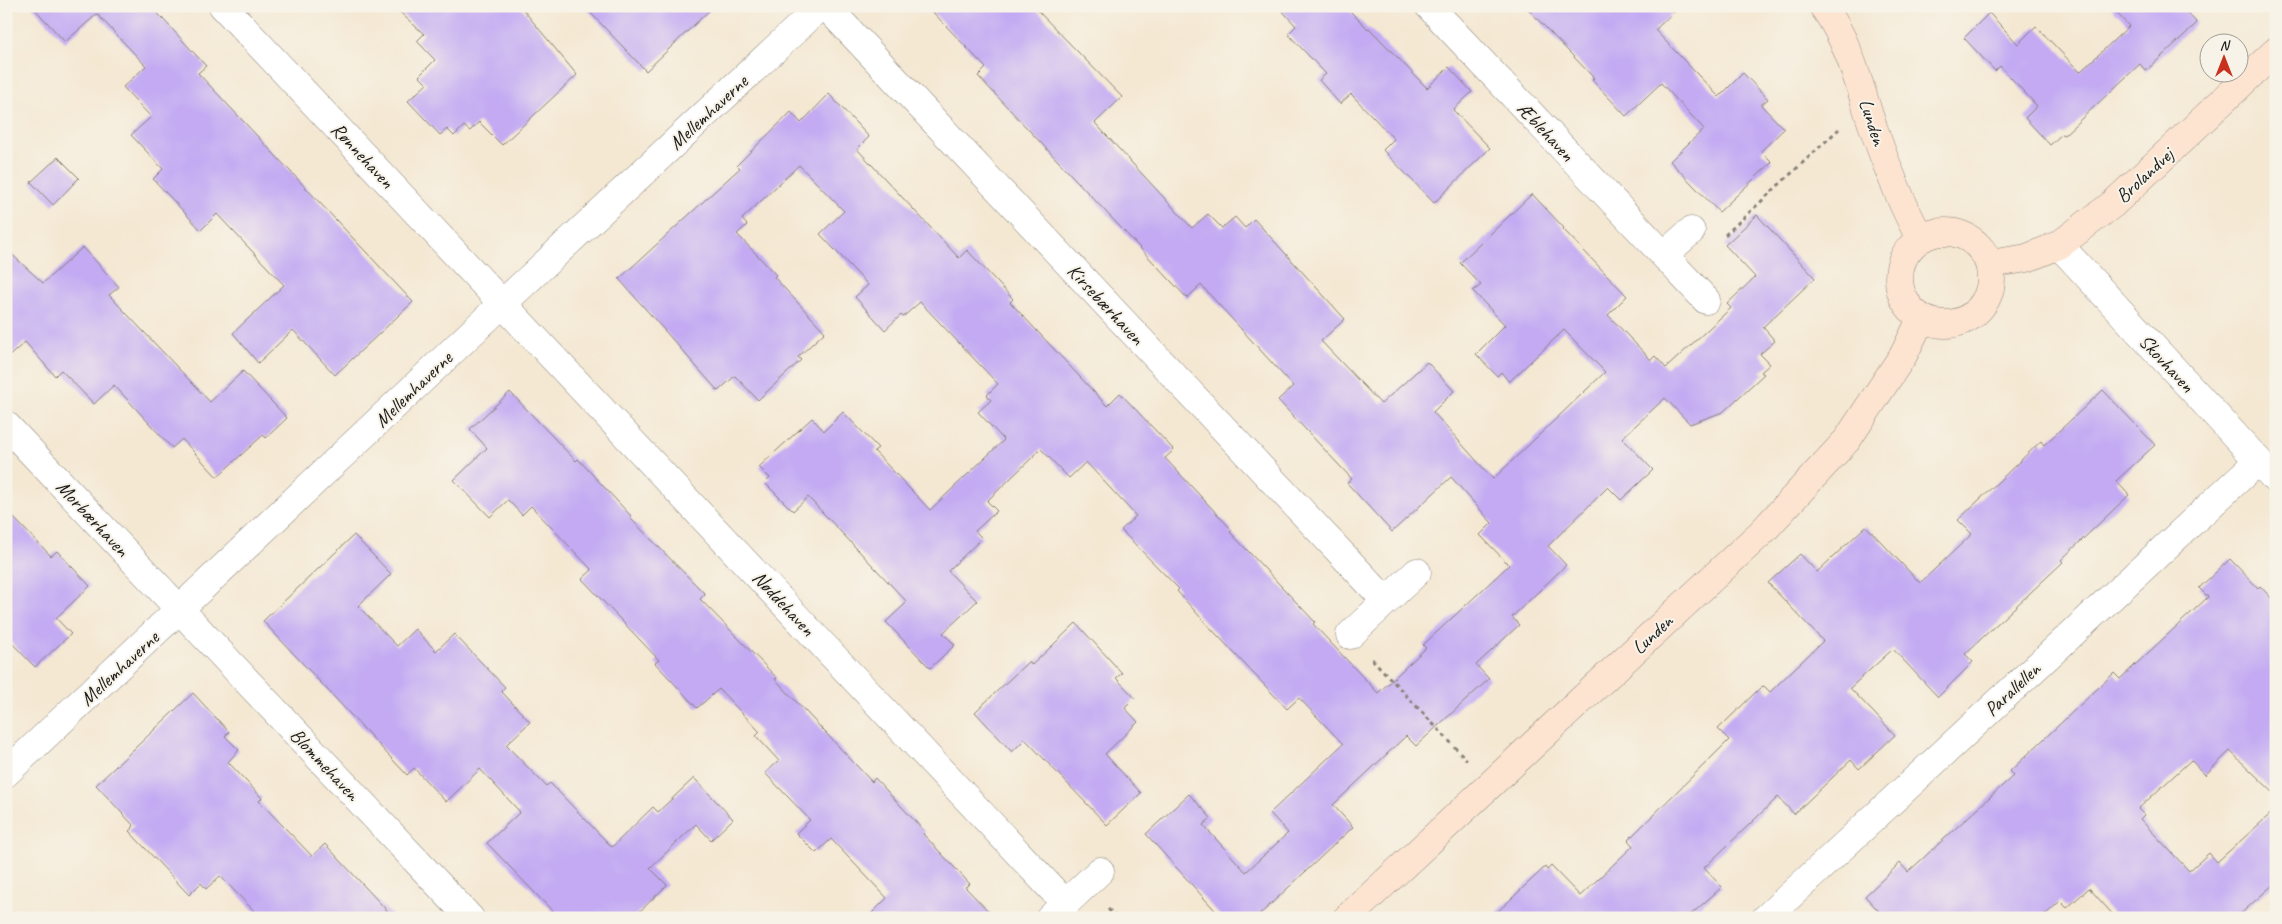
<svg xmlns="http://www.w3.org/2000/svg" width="2282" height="924" viewBox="0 0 2282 924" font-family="Caveat,sans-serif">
	<rect width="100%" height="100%" fill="#f7f3e8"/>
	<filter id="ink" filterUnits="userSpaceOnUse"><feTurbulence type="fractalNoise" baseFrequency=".02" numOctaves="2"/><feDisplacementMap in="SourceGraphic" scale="10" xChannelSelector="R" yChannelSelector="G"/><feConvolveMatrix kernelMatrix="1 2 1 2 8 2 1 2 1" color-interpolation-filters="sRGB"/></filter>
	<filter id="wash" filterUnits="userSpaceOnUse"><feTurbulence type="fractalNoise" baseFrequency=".0096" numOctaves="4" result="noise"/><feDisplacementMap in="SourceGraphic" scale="20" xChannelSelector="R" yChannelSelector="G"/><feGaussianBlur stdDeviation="1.12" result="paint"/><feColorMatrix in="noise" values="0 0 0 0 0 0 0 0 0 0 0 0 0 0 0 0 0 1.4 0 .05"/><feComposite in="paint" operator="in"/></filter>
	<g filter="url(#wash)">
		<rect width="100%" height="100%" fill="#f4e8d3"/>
		<g id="blocks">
			<g fill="#c3aaf3">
				<path d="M32,6H151L206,66L198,73L413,302L335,375L293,330L258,363L233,333L284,285L217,214L201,230L153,179L163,169L131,135L151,117L123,87L146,66L97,14L65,42Z"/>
				<path d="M393,6H520L577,75L502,145L479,122L470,131L464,126L454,136L447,129L440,135L408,101L427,84L419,76L435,60L417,41L424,34Z"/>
				<path d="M584,6H714L646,71Z"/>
				<path d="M927,6H1033L1122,97L1095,123L1192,228L1208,214L1222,228L1235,217L1245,228L1254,219L1345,319L1321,341L1381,404L1427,362L1454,391L1433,412L1493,479L1605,372L1564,330L1509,382L1501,372L1497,376L1476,354L1505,325L1473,291L1481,285L1460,263L1532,194L1564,228L1563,229L1627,296L1608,315L1651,360L1655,356L1666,368L1731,308L1727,304L1755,277L1725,245L1757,215L1815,278L1763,327L1775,341L1760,354L1770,364L1761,372L1764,374L1723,412L1690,424L1665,398L1622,438L1653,470L1621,500L1608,487L1548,546L1566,565L1512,617L1519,625L1476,665L1489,679L1416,746L1406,736L1333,805L1353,827L1256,918H1222L1146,834L1189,794L1211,818L1203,825L1246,872L1288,833L1270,813L1343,744L1299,698L1287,709L1202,619L1177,591L1179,589L1121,530L1136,516L1086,462L1069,478L1041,449L987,501L997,511L975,531L982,538L948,571L977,601L943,633L955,645L930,668L886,622L907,602L808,497L793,511L765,483L770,478L759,467L812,418L824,431L843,412L878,448L874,451L930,510L1004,440L978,412L991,400L987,395L998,384L920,302L903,317L901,315L885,330L855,297L868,285L820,234L844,211L799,165L742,219L747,225L737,234L776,275L774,277L825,332L798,357L801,360L758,400L735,376L718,391L619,279L740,168L737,165L791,112L801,123L829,94L869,137L857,149L959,258L967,250L1013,299L1010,302L1107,406L1120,393L1174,450L1165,458L1232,530L1230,532L1315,622L1313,624L1378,693L1426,648L1423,645L1509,565L1480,535L1492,523L1451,477L1392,532L1347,483L1352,479L1278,400L1293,386L1201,285L1187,298L978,76L986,68Z"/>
				<path d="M1278,6H1345L1368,29L1369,28L1427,88L1449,67L1472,92L1453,110L1490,148L1434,203L1383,150L1394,139L1351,94L1340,104L1319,80L1326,74L1288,34L1296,26Z"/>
				<path d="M1525,6H1680L1655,30L1719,97L1743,73L1768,99L1761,105L1784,129L1761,151L1772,162L1719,212L1670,161L1704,129L1661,83L1626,116L1592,80L1594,78Z"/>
				<path d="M2110,6H2181L2197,23L2146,71L2140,64L2064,135L2062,134L2050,145L2025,118L2037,106L2000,66L1995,71L1964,38L1989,13L2018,44L2036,26L2080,72L2129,26Z"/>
				<path d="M58,157L79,178L53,205L31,182Z"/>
				<path d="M83,247L119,287L109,295L210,402L243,371L287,418L266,438L263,435L217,477L182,439L172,448L114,385L94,404L61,370L55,376L25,342L6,359V249L43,283Z"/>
				<path d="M2103,390L2155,445L2116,481L2129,495L2061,560L2063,562L1965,654L1973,662L1938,697L1893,649L1850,688L1895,735L1859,769L1851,760L1794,814L1778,797L1704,868L1722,887L1687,918H1491L1545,867L1547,870L1551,866L1580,896L1633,846L1628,840L1729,740L1718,729L1761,687L1764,686L1770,692L1823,641L1768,583L1800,554L1817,572L1866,526L1920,583L1972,534L1958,520L2041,441L2044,445Z"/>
				<path d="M510,392L576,461L578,459L631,516L630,518L705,594L700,599L777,678L775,679L872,782L875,778L925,832L923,834L970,884L965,887L995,918H867L887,898L831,839L816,853L796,833L810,820L765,773L779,761L756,736L760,732L719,689L697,708L655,663L659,660L582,579L592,570L531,506L522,515L508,500L490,517L454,480L487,448L470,429Z"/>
				<path d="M6,510L51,556L57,551L90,586L56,618L71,634L35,667L6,637Z"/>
				<path d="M354,535L391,574L358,606L397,646L415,629L436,651L454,634L505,687L501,691L530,722L506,745L546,786L550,783L612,847L653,807L658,812L694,778L733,819L711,840L696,824L650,868L667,885L633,918H559L487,843L520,812L480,769L446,802L414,768L407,775L263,621Z"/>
				<path d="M2230,559L2258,588L2260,586L2276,603V795L2230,751L2205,775L2191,760L2138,809L2144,815L2140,819L2189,871L2209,853L2217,862L2276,809V882L2236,918H2116L2089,888L2067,908L2060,901L2042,918H1885L1865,896L1900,863L1908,872L2014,775L2010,771L2114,673L2120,679L2208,597L2199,588Z"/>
				<path d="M1076,623L1122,673L1116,678L1135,698L1125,708L1138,722L1105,754L1141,793L1107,825L1025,739L1012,752L975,712L1029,661L1032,665Z"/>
				<path d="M193,693L229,732L225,736L239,750L228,762L262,798L259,801L312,856L325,844L394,918H261L220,876L206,889L201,883L189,895L129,831L134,826L96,785Z"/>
			</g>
		</g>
	</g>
	<g filter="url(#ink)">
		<use href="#blocks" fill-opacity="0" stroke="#888278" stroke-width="1"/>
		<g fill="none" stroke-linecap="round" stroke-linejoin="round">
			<g stroke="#888278" stroke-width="29">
				<g id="street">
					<path d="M223,6L1065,903"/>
					<path d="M826,6L1386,601"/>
					<path d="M1429,6L1706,300"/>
					<path d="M2059,245L2276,480"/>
					<path d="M1664,255L1691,231"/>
					<path d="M6,425L470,918"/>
					<path d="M1350,635L1417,572"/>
					<path d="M6,773L502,304L821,6"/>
					<path d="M1050,918L1100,871"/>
					<path d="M1766,918L2258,461"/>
				</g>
			</g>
			<g stroke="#888278" stroke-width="29">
				<g id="secondary">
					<path d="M1823,6C1847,39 1857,77 1869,115C1883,157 1899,199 1920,238"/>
					<circle cx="1945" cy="278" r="46"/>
					<path d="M1990,264L2027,258L2059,245L2113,204L2276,51"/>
					<path d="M1347,918L1763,531L1847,440L1904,354L1921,319"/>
				</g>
			</g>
			<g stroke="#888278" stroke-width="3" stroke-dasharray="4 4" stroke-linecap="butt">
				<path d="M2263,6L2275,19"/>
				<path d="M1725,235L1839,129"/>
				<path d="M1372,659L1467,760"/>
				<path d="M1108,909L1117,918"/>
			</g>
			<use href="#street" stroke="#fff" stroke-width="28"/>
			<use href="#secondary" stroke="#fde4d1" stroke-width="28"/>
		</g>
	</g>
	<g text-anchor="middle" stroke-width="4" stroke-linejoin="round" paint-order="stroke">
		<g font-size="20" fill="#1c1c1c" stroke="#f7f3e8">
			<text transform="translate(708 112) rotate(-43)" y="7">Mellemhaverne</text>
			<text transform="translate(1873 122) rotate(72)" y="7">Lunden</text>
			<text transform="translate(1546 131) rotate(47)" y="7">Æblehaven</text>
			<text transform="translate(363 155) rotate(47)" y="7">Rønnehaven</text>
			<text transform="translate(2144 175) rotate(-43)" y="7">Brolandvej</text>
			<text transform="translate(1106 304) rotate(47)" y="7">Kirsebærhaven</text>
			<text transform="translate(2167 363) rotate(47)" y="7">Skovhaven</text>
			<text transform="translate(413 389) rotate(-44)" y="7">Mellemhaverne</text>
			<text transform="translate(93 518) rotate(47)" y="7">Morbærhaven</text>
			<text transform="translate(784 603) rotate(47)" y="7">Nøddehaven</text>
			<text transform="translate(1652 634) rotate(-43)" y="7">Lunden</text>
			<text transform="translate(119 668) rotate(-43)" y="7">Mellemhaverne</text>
			<text transform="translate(2012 689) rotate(-43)" y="7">Parallellen</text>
			<text transform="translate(325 764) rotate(47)" y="7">Blommehaven</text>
		</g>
	</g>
	<rect width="2282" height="924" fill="none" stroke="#f7f3e8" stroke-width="25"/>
	<g transform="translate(2224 58)"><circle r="24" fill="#f7f3e8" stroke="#9f9d96"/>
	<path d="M0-4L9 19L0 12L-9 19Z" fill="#c8321e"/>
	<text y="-8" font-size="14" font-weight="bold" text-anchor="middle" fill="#1c1c1c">N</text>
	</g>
</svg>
